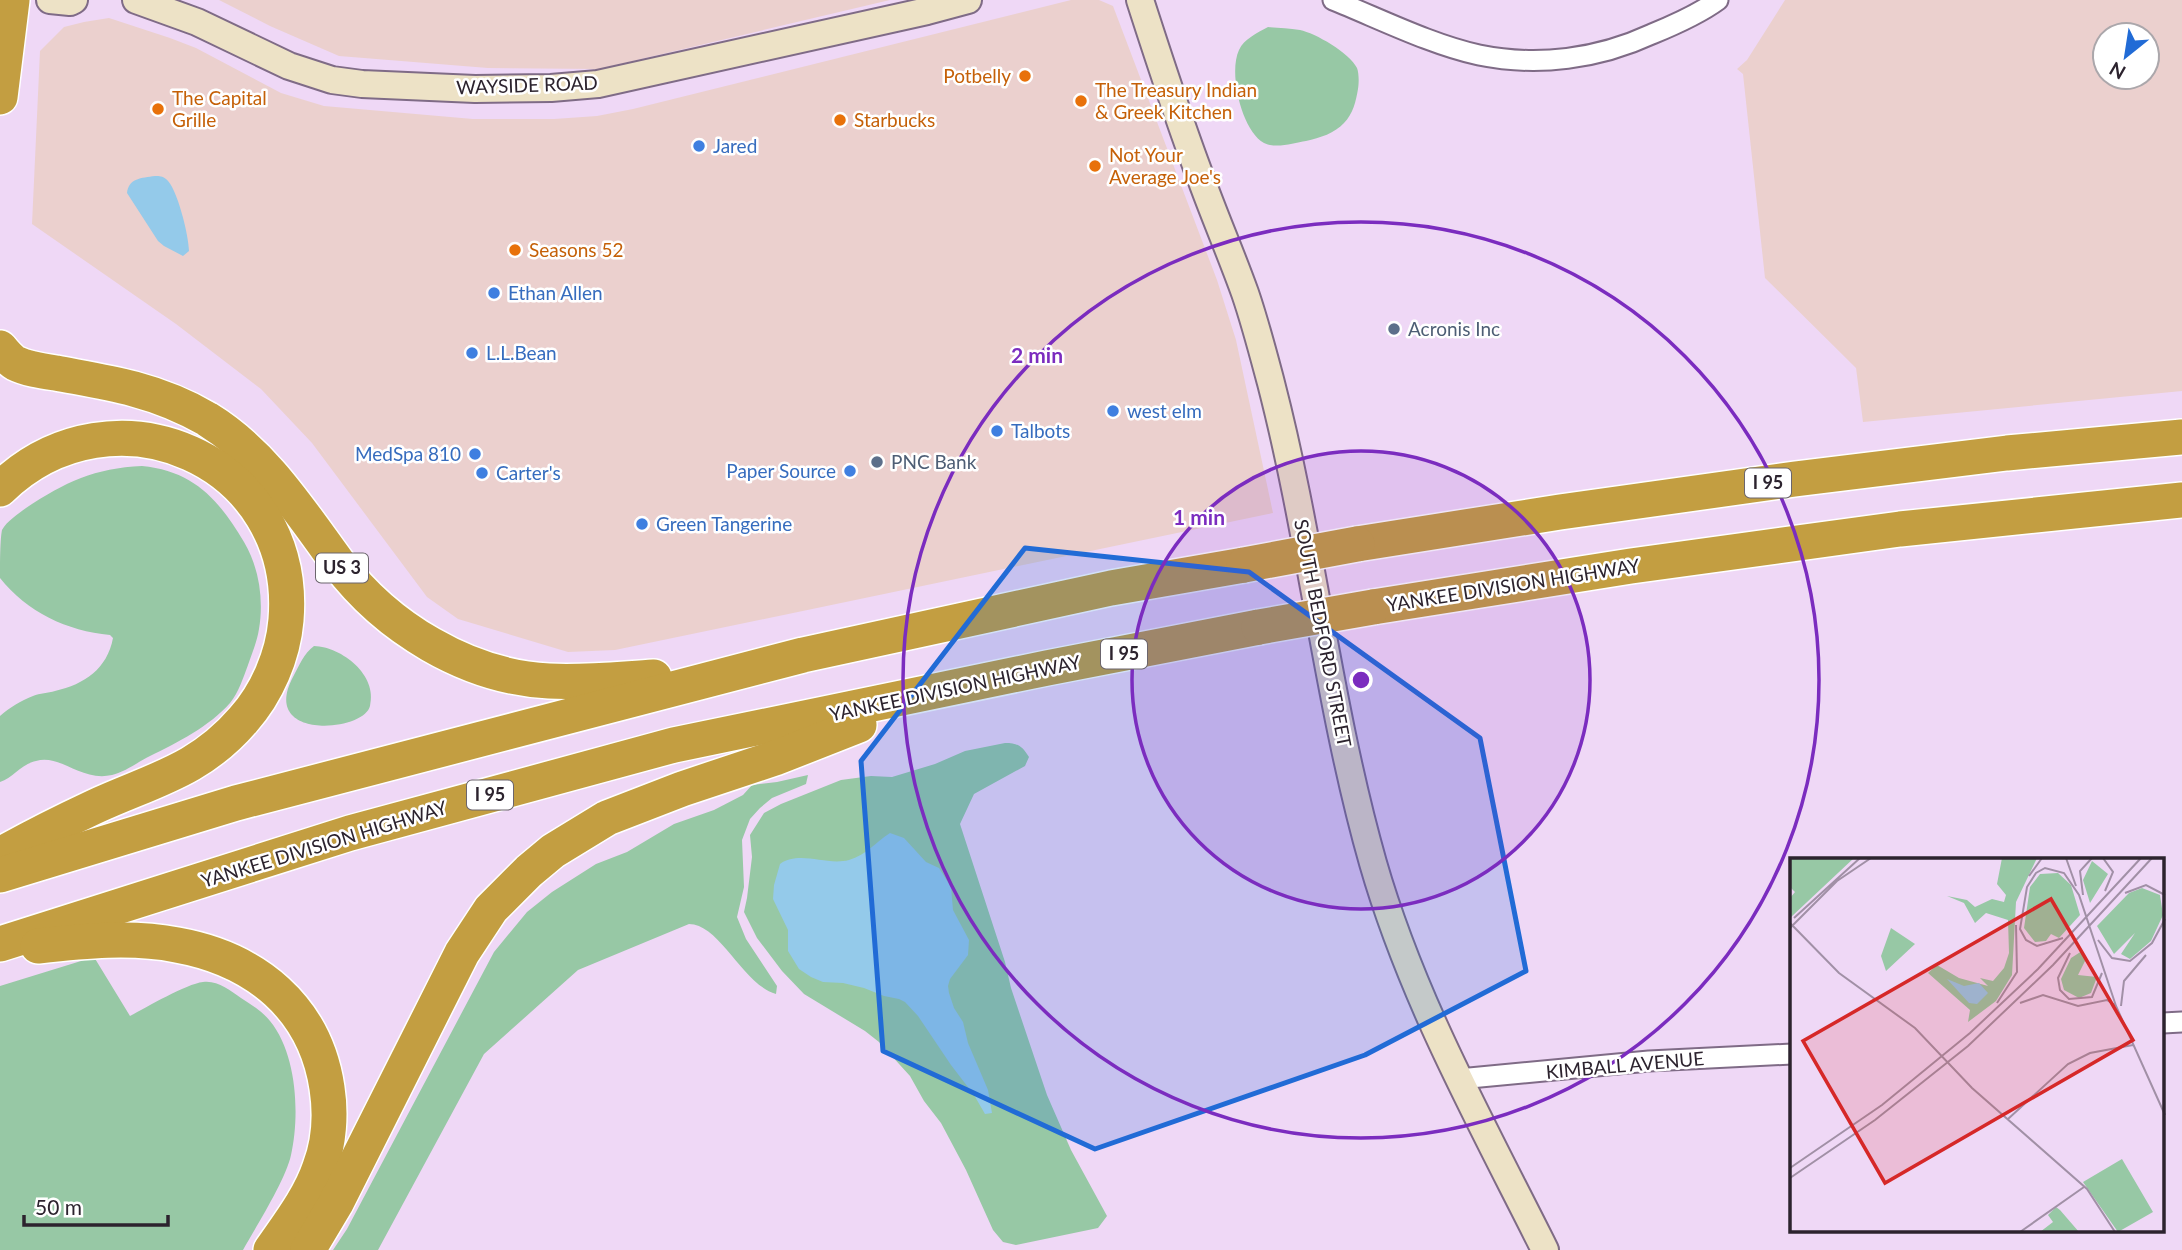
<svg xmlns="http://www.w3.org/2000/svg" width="2182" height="1250" viewBox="0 0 2182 1250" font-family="Lato,sans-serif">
	<rect width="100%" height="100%" fill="#efd8f6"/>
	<g fill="#ebd0ce" fill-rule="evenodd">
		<path d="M219,0H890L599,69L488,68L339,56L270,26Z"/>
		<path d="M1071,0H1099L1113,6L1217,280L1236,340L1273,513L615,650L568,652L458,619L427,597L312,443L261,389L176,324L32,224L40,51L64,27L84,22L109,18L170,38L196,48L281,93L324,106L473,119H554L597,116L633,109Z"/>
		<path d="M1785,0H2182V391L1863,422L1856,368L1765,278L1743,74L1737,69L1747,60ZM2147,35V77H2105V35Z"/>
	</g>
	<g fill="#97c8a5">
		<path d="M1268,27C1278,28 1289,28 1300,30C1315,33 1350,53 1357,68C1359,73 1359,83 1358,89C1356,101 1353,114 1344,123C1335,133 1320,138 1306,141C1294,143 1276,149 1264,143C1242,131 1228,73 1239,50C1244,39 1257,33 1268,27Z"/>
		<path d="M142,466C194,471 219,500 244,542C259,567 264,600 259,629C257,642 252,653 248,665C243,678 239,692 230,703C210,726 177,743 150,756C138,762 125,772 112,775C81,782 61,754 36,761C21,764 13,778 0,782V716C9,708 22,700 33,696C40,693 48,693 55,691C85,684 107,669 113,638L110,635C67,631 27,612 0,578C0,567 0,539 2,530C7,521 18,514 26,508C65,482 95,468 142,466Z"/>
		<path d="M314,646C342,647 378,675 370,706C364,732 259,741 293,677C299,666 304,653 314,646Z"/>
		<path d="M1005,743C1018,743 1022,746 1029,757L1025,766L974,794L960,824L1005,962L1011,988L1047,1095L1071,1150L1107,1216L1098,1228L1016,1245L1003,1242L993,1230L966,1170L941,1123L924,1101L910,1076L879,1042L865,1031L804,994L782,971L757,938L744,912L747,898L752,857L750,835L764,813L781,804L841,780L871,776L892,777L935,764L965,751Z"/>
		<path d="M808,775L806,784L772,798L760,808L750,819L742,840L744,887L737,917L746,939L777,986L776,994C743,985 720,924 689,924L578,970L484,1054L378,1250H333L347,1229L494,952L527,912L552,892L596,864L627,852L674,824L714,810L743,795L752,785L777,782Z"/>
		<path d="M94,957L130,1016C147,1007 186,984 203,982C217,980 230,990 241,998C252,1005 263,1012 270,1021C297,1054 300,1115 291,1155C286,1179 256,1227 243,1250H0V986Z"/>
	</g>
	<g fill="#94caea">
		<path d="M155,176C160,176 162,176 166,179C177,187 189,236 189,251L183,256L164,246L158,241L127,193C129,178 141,178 155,176Z"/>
		<path d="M890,833L904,838L926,862L939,868L951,887L953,910L969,940L968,955L950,979L948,986L949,993L954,1008L963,1022L968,1043L988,1090L992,1113L985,1114L974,1095L951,1065L918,1016L905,1002L899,999L884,996L864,988L843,983L823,982L811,977L799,969L788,951V930L773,899L774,885L780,864C800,850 826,866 849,860C866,855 876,842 890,833Z"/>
	</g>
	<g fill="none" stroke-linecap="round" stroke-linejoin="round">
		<g stroke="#7f6b86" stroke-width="23">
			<g id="street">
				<path d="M1333,0C1378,18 1432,45 1479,55C1538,67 1598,59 1652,34C1674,25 1699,14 1718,0"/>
				<path d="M2163,1023L2182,1022"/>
				<path d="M1459,1079L1649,1061L1792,1054"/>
			</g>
		</g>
		<g stroke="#7f6b86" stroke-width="30">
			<g id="secondary">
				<path d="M50,0L70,2L74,0"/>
				<path d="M136,0L197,22L289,66L332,80L362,84L475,89L551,88L598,84L927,11L968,0"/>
				<path d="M1140,0C1159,59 1178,118 1200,176C1214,215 1231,254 1245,293C1255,322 1263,353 1271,383C1312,541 1328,705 1373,863C1412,999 1482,1124 1545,1250"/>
			</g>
		</g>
		<g stroke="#fff" stroke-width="38">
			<g id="highway">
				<path d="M0,97L12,0"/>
				<path d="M0,348C4,353 9,359 15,363C27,369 42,371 56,373C82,378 108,382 134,389C160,396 183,405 207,419C264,454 299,510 338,563C386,627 467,677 549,681C584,683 620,679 654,677"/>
				<path d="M0,489C113,379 299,460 286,620C283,656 267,693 243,720C198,772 152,780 94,807C62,822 30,838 0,855"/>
				<path d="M1357,544L1560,512L1795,479L2007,453L2182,437"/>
				<path d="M1373,607L1631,566L1900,529L2182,500"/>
				<path d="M0,875L236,803L803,655L1111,588L1244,565"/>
				<path d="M0,944L350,833L674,745L1047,668L1259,627"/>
				<path d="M38,946C83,941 132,936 177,945C255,959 315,1007 327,1088C331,1114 329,1143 320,1167C310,1197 289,1224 271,1250"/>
				<path d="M308,1250L336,1203L462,953L491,909L529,871L553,851L607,818L682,789L775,758L859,725"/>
			</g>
		</g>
		<use href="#street" stroke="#fff" stroke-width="19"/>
		<use href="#secondary" stroke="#ede2c6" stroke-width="26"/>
		<use href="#highway" stroke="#c39e41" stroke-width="35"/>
		<g stroke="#fff" stroke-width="38" stroke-linecap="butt">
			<g id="highway-bridge">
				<path d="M1244,565L1357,544"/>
				<path d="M1259,627L1373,607"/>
			</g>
		</g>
		<use href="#highway-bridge" stroke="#c39e41" stroke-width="35"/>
	</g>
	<path fill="#216bd6" fill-opacity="0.2" stroke="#216bd6" stroke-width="5" stroke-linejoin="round" d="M1025,548L1249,572L1480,738L1526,971L1365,1055L1095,1149L883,1051L861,761Z"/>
	<circle cx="1361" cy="680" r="229" fill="#7b2cbf" fill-opacity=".12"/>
	<g fill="none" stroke="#7b2cbf" stroke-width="3.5">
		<circle cx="1361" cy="680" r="229"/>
		<circle cx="1361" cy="680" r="458"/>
	</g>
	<g fill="#e8710a" stroke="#fff" stroke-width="2.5">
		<circle cx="1025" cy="76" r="7"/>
		<circle cx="1081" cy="101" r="7"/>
		<circle cx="158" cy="109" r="7"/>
		<circle cx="840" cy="120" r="7"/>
		<circle cx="1095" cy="166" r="7"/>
		<circle cx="515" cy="250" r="7"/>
	</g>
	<g fill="#3f7fe0" stroke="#fff" stroke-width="2.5">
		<circle cx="699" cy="146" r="7"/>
		<circle cx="494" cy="293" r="7"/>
		<circle cx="472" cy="353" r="7"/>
		<circle cx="1113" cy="411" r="7"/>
		<circle cx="997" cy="431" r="7"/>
		<circle cx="475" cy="454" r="7"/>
		<circle cx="850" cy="471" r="7"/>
		<circle cx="482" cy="473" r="7"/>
		<circle cx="642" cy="524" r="7"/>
	</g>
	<g fill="#5c6f8a" stroke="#fff" stroke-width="2.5">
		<circle cx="1394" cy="329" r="7"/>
		<circle cx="877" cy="462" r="7"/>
	</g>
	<g text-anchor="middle" stroke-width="5" stroke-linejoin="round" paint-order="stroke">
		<g fill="#fff" stroke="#6b656d" stroke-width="2">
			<rect x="1745" y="468.5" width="46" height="29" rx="5"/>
			<rect x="316" y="553.5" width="52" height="29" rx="5"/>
			<rect x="1101" y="639.5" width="46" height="29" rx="5"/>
			<rect x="467" y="780.5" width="46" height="29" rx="5"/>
		</g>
		<g font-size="18" font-weight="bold" fill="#2c232e">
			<text x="1768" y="489">I 95</text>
			<text x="342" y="574">US 3</text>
			<text x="1124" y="660">I 95</text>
			<text x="490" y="801">I 95</text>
		</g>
		<g font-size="19" fill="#c56008" stroke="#fff" text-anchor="start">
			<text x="1011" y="83" text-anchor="end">Potbelly</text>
			<text x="1095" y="97">The Treasury Indian<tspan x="1095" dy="22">&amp; Greek Kitchen</tspan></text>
			<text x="172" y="105">The Capital<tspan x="172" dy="22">Grille</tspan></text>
			<text x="854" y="127">Starbucks</text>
			<text x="1109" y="162">Not Your<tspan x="1109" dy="22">Average Joe's</tspan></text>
			<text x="529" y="257">Seasons 52</text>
		</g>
		<g font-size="19" fill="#2c232e" stroke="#fff">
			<text transform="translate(527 85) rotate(-2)" y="7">WAYSIDE ROAD</text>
			<text transform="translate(1513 585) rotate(-9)" y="7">YANKEE DIVISION HIGHWAY</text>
			<text transform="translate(1323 633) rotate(79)" y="7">SOUTH BEDFORD STREET</text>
			<text transform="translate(955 688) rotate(-12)" y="7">YANKEE DIVISION HIGHWAY</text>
			<text transform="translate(324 844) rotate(-17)" y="7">YANKEE DIVISION HIGHWAY</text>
			<text transform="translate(1625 1065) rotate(-5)" y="7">KIMBALL AVENUE</text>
		</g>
		<g font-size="19" fill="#366cbe" stroke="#fff" text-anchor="start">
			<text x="713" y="153">Jared</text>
			<text x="508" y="300">Ethan Allen</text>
			<text x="486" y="360">L.L.Bean</text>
			<text x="1127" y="418">west elm</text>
			<text x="1011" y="438">Talbots</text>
			<text x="461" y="461" text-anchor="end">MedSpa 810</text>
			<text x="836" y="478" text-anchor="end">Paper Source</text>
			<text x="496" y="480">Carter's</text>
			<text x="656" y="531">Green Tangerine</text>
		</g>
		<g font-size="19" fill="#4e5e75" stroke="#fff" text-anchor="start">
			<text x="1408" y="336">Acronis Inc</text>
			<text x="891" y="469">PNC Bank</text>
		</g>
	</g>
	<g transform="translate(1790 858)">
		<rect width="374" height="374" fill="#efd8f6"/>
		<path d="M0,0H64L0,60V40L5,34L0,29ZM212,0H247L226,44L222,117L206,143L178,164L180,152L138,115L147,107L169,120L198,128L190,120L203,123L214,110L219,95L218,62L196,55L185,65L174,45L157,38L177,42L185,49L202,41L214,44L216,37L207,26ZM302,3L318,16L300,45L293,22ZM268,15L281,27L290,57L269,80L261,76L256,83L245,84L234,70L240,29L250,16ZM352,30L370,37L373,57L361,83L340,101L331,96L345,75L324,96L307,68L339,35ZM101,70L125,86L96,113L91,98ZM292,93L296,101L288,117L307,119L301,135L289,140L274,132L271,121L281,100ZM332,301L363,354L328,374L293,324ZM266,349L270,352L289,374H250L263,364L258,357Z" fill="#97c8a5"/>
		<path d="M157,121L174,128L189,125L198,135L187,146L179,145Z" fill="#94caea"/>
		<path fill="none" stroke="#a190a6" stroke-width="2" d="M276,0L286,28M313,0L323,14L315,33M239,18L252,0M335,35L356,27L375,37M293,37L290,13L302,0M4,60L70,0M0,65L49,115L125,170L182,230L297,331L325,374M0,70L47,23L81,0M273,80L247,88L236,82L230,71L237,29L246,15L255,10L274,15L289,37L326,148L375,257M308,82L322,100L340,103L362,85L375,61M280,95L268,120L270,132L279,141L302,139L312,115M207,145L227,114L226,67M230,145L253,137L288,148L317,142L326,148M331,148L334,123L356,97M218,261L278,206L300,195L343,187M0,310L92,247L180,175L248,111L351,0M0,320L85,262L178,188L263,107L362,0M230,374L294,329"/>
		<path fill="#d62828" fill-opacity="0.15" stroke="#d62828" stroke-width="3.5" d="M261,41L343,182L95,325L13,183Z"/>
		<rect width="374" height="374" fill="none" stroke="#2c232e" stroke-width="3.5"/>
	</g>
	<circle cx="1361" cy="680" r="10" fill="#7b2cbf" stroke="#fff" stroke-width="3.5"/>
	<g font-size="21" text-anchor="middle" font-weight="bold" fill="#7b2cbf" stroke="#fff" stroke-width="5" stroke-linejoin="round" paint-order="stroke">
		<text x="1037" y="363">2 min</text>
		<text x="1199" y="525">1 min</text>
	</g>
	<g transform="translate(2126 56) rotate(210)"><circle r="33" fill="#ffffff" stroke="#aba7ab" stroke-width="2"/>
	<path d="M0-5L12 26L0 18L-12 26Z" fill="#216bd6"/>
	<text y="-10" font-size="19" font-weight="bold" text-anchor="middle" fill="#2c232e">N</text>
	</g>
	<path d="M24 1215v10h144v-10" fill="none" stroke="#2c232e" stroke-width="3.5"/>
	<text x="35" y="1215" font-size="21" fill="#2c232e" stroke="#ffffff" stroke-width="5" paint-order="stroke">50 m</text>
</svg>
